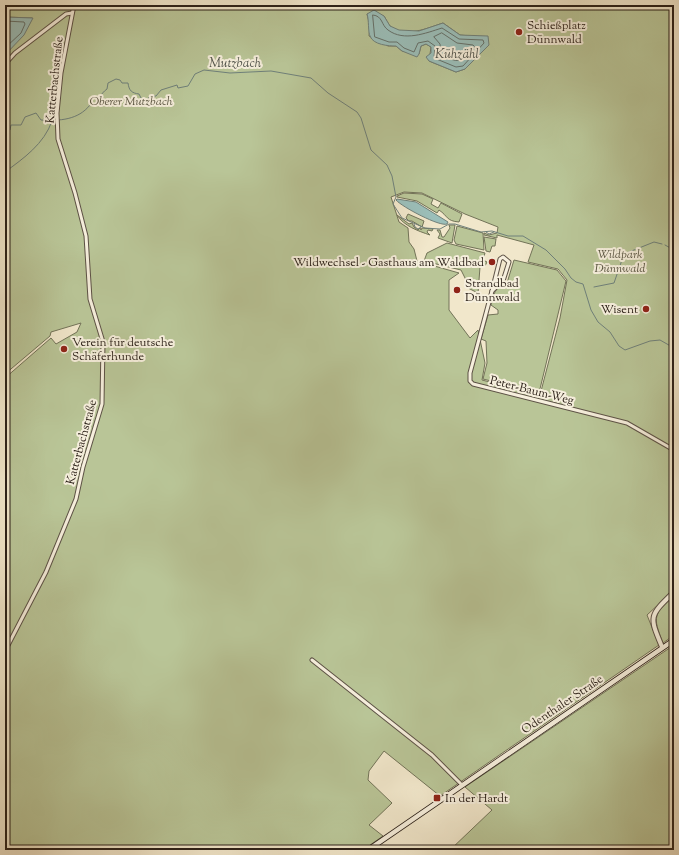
<svg xmlns="http://www.w3.org/2000/svg" width="679" height="855" viewBox="0 0 679 855" font-family="'Sorts Mill Goudy',serif">
	<rect width="100%" height="100%" fill="#f1e7cb"/>
	<filter id="stains"><feTurbulence type="fractalNoise" baseFrequency=".005" numOctaves="4"/><feColorMatrix values="0 0 0 0 .2 0 0 0 0 .09 0 0 0 0 .02 0 0 0 .5 -.17"/></filter>
	<radialGradient id="worn" r=".72"><stop offset=".6" stop-color="#630" stop-opacity="0"/><stop offset="1" stop-color="#630" stop-opacity=".3"/></radialGradient>
	<g fill="#b9c597" stroke="#727358" fill-rule="evenodd">
		<path d="M5,5H674V590L647,615L659,645L440,796L384,751L369,771L368,780L392,803L369,825L383,836L363,850H5V693L7,666L5,665V378L51,338L56,344L77,332L81,323L51,332L50,336L5,374V55L32,18L5,17ZM367,14L384,16C386,19 388,24 391,27C405,38 428,28 443,23L460,35L470,36L489,45L465,69L456,72L429,61L431,47L426,44L421,46L419,54L402,51L396,46H388L369,36L370,26ZM404,192L422,193L465,214L498,227L497,233L489,235L484,233V235L497,238V235L534,245L528,262L558,269L567,280L560,318L540,395L482,380L485,363L478,330L470,338L449,310V280L459,273L417,261L414,249L409,242L408,228L399,222L391,197Z"/>
		<path d="M404,193L422,194L433,199L431,204L438,208L441,203L462,214L459,222C446,221 448,216 439,210L437,213L417,201L397,197V196Z"/>
		<path d="M408,214L424,221L422,227L412,221H409L406,218Z"/>
		<path d="M397,215L409,224L412,223L414,227L418,230L420,228L421,230L422,228L433,229L432,231L428,230L427,232L430,235C418,231 404,226 397,215Z"/>
		<path d="M449,225H455L452,243L438,238L440,234L437,230H440L442,237H444L450,228Z"/>
		<path d="M457,226L483,233L484,250L456,244L454,240Z"/>
		<path d="M484,237L496,239L495,246H492L490,252L486,251Z"/>
		<path d="M447,243L485,253L483,260L487,262L485,266L480,267L478,293L468,288L470,281L466,280L461,270L424,261L427,253Z"/>
		<path d="M514,260L557,270L566,281L539,393L483,379L487,363L486,341L481,339L488,315L498,314V310L491,305C493,294 496,288 504,282L507,283Z"/>
		<path d="M674,594V635L663,643C652,615 654,616 674,594Z"/>
		<path d="M674,645V850H450L492,810L465,787Z"/>
	</g>
	<g fill="#9bbfba" stroke="#6f807a">
		<path d="M374,10L384,16L390,26L399,30L419,31L443,23L460,35L488,36L489,45L465,69L456,72L429,61L426,57L431,53V47L426,44L421,46L419,54L417,57L402,51L396,46C389,46 373,45 370,36C368,33 369,19 367,14Z"/>
		<path d="M5,17L33,18L24,35L5,55Z"/>
		<path d="M397,199L416,202L448,222L447,224C440,227 402,207 396,200Z"/>
	</g>
	<g fill="none" stroke-linecap="round" stroke-linejoin="round">
		<g stroke="#64706a" stroke-width="1">
			<path d="M373,15C383,16 381,25 388,30C404,42 426,33 442,28L459,39L483,40L484,43L463,66L456,67L434,58L435,46L428,41L418,43L414,52L404,48L397,42H389L375,37Z"/>
			<path d="M5,21L24,22L25,24L21,33L5,48"/>
			<path d="M442,33L457,43L473,45L475,47C462,63 458,64 441,54L440,44L434,37Z"/>
		</g>
		<g stroke="#6f807a" stroke-width="1">
			<path d="M5,133L10,130L11,125H21L25,117L36,113L41,120C60,121 78,120 90,105H94C99,100 100,94 107,89L108,83L116,79L120,80L122,83H128C129,91 132,93 139,94L143,102H146L149,97L156,96L161,90L177,85L178,88L188,86L195,74L204,70L230,73L271,71L311,78L328,93L357,112L361,118L371,150L387,165L392,176L396,197L393,204L402,218L425,228L440,229L449,224H455L481,232L492,231L508,236H523L546,250L565,269L571,278L576,282L583,284L591,310L598,322L610,332L619,346L625,350L650,341L660,340L674,348"/>
			<path d="M5,172C24,158 44,144 52,121"/>
			<path d="M414,224L415,227L418,229L421,227"/>
			<path d="M486,232L489,234L494,232"/>
			<path d="M665,245L674,250"/>
			<path d="M594,287L614,283L624,254L654,242L662,244"/>
		</g>
		<g stroke="#5d5246" stroke-width="5">
			<g id="minor">
				<path d="M5,64L15,53L66,14L72,13"/>
				<path d="M503,257L509,262L503,281L492,291L500,259Z"/>
				<path d="M492,291L470,373V381L473,384L627,423L674,450"/>
				<path d="M5,651L46,572L76,499L83,467L102,404L103,342L90,299L86,236L75,193L58,139L57,113L61,73L74,5"/>
				<path d="M312,660L432,755L462,785"/>
			</g>
		</g>
		<g stroke="#5d5246" stroke-width="6">
			<path id="tertiary" d="M662,647C649,616 649,616 674,592"/>
		</g>
		<g stroke="#2c2119" stroke-width="6">
			<path id="secondary" d="M368,850L674,640"/>
		</g>
		<use href="#minor" stroke="#f6efdd" stroke-width="3"/>
		<use href="#tertiary" stroke="#f6efdd" stroke-width="4"/>
		<use href="#secondary" stroke="#f6efdd" stroke-width="4.5"/>
	</g>
	<g fill="#8f2418" stroke="#f6efdd" stroke-width="1.5">
		<circle cx="519" cy="32" r="4"/>
		<circle cx="492" cy="262" r="4"/>
		<circle cx="457" cy="290" r="4"/>
		<circle cx="646" cy="309" r="4"/>
		<circle cx="64" cy="349" r="4"/>
		<rect x="433" y="794" width="8" height="8" rx="2"/>
	</g>
	<g text-anchor="middle" stroke-width="4" stroke-linejoin="round" paint-order="stroke">
		<g font-size="12" fill="#2c2119" stroke="#f6efdd" text-anchor="start">
			<text x="527" y="29">Schießplatz<tspan x="527" dy="14">Dünnwald</tspan></text>
			<text x="484" y="266" text-anchor="end">Wildwechsel - Gasthaus am Waldbad</text>
			<text x="465" y="287">Strandbad<tspan x="465" dy="14">Dünnwald</tspan></text>
			<text x="638" y="313" text-anchor="end">Wisent</text>
			<text x="72" y="346">Verein für deutsche<tspan x="72" dy="14">Schäferhunde</tspan></text>
			<text x="445" y="802">In der Hardt</text>
		</g>
		<g font-size="12" fill="#2c2119" stroke="#f6efdd">
			<text transform="translate(54 80) rotate(-84)" y="4">Katterbachstraße</text>
			<text transform="translate(532 390) rotate(14)" y="4">Peter-Baum-Weg</text>
			<text transform="translate(81 442) rotate(-75)" y="4">Katterbachstraße</text>
			<text transform="translate(562 704) rotate(-34)" y="4">Odenthaler Straße</text>
		</g>
		<g font-size="12" font-style="italic" fill="#56523f" stroke="#f6efdd">
			<text x="131" y="105">Oberer Mutzbach</text>
			<text x="620" y="258">Wildpark<tspan x="620" dy="14">Dünnwald</tspan></text>
		</g>
		<g font-size="13" font-style="italic" fill="#4d5049" stroke="#f6efdd">
			<text x="457" y="58">Kühzähl</text>
			<text x="235" y="67">Mutzbach</text>
		</g>
	</g>
	<rect width="679" height="855" fill="none" stroke="#f1e7cb" stroke-width="20"/>
	<rect x="6" y="6" width="667" height="843" fill="none" stroke="#2c2119" stroke-width="2"/>
	<rect x="10" y="10" width="659" height="835" fill="none" stroke="#2c2119"/>
	<rect width="100%" height="100%" filter="url(#stains)"/>
	<rect width="100%" height="100%" fill="url(#worn)"/>
</svg>
